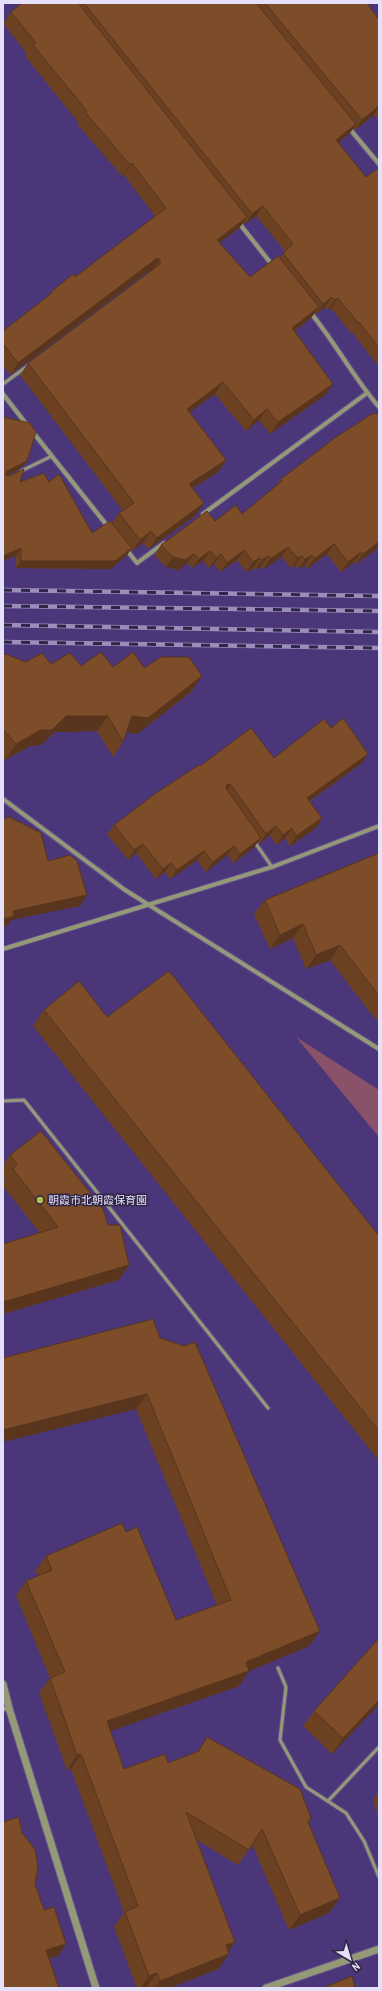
<svg xmlns="http://www.w3.org/2000/svg" width="382" height="1991" viewBox="0 0 382 1991" font-family="'Archivo Narrow','Noto Sans JP',sans-serif">
	<rect width="100%" height="100%" fill="#4b3679"/>
	<path fill="#8a5268" d="M296,1037L379,1090V1137Z"/>
	<g fill="none" stroke-linecap="round" stroke-linejoin="round">
		<g stroke="#64518e" stroke-width="5">
			<g id="service">
				<path d="M3,384L29,365"/>
				<path d="M21,471L52,456"/>
				<path d="M254,841L272,867"/>
				<path d="M3,1101L24,1100L268,1408"/>
				<path d="M278,1668L286,1687L280,1740L306,1787L346,1813L364,1841L379,1877"/>
				<path d="M328,1801L379,1747"/>
			</g>
		</g>
		<g stroke="#64518e" stroke-width="6">
			<g id="minor">
				<path d="M349,128L379,164"/>
				<path d="M239,223L273,266"/>
				<path d="M310,312C335,342 353,377 379,407"/>
				<path d="M3,394L27,425"/>
				<path d="M32,431L109,528"/>
				<path d="M203,514L367,393"/>
				<path d="M126,549L137,563L164,543"/>
				<path d="M3,799L125,890L379,1049"/>
				<path d="M3,949L272,867L379,826"/>
				<path d="M3,1709L9,1708"/>
			</g>
		</g>
		<g stroke="#64518e" stroke-width="9">
			<g id="tertiary">
				<path d="M3,1684L9,1708L96,1988"/>
				<path d="M266,1988L379,1949"/>
			</g>
		</g>
		<use href="#service" stroke="#949a77" stroke-width="3"/>
		<use href="#minor" stroke="#949a77" stroke-width="4"/>
		<use href="#tertiary" stroke="#949a77" stroke-width="7"/>
		<g stroke="#9b8ebc" stroke-width="4.5">
			<g id="rail">
				<path d="M3,590L379,596"/>
				<path d="M3,606L379,611"/>
				<path d="M3,625L379,632"/>
				<path d="M3,642L379,648"/>
			</g>
		</g>
		<use href="#rail" stroke="#2e2644" stroke-width="3" stroke-dasharray="9" stroke-linecap="butt"/>
	</g>
	<g fill="#6c4122" fill-rule="evenodd">
		<path d="M22,3H367L379,20V121L374,115L355,130L354,128L349,134L338,143L366,177L379,168V367L352,332L351,333L331,308L328,310L325,307L316,314L315,312L311,318L295,331L333,384L325,395L270,434L259,420L246,431L215,394L190,412L226,460L218,472L193,488L196,515L149,549L143,543L132,551L131,549L127,555L110,569L16,568V556L3,561V417L21,468L7,476L20,482H49L92,533L112,523L119,513L123,511L20,375L28,363L151,271H148L10,375L3,366V331L47,297L51,292L75,277L155,216L124,175L122,176L77,124L78,122L25,56L27,54L3,23L11,12ZM256,216L285,251L280,258L250,277L219,243L239,228L244,222L245,224Z"/>
		<path d="M281,479L379,547L356,564L354,562L341,572L327,554L307,569L305,565L298,569L295,565L291,568L282,557L263,569L261,566L255,570L253,568L246,572L237,560L220,572L214,564L209,568L203,561L192,568L187,563L179,570L166,567L154,555L161,545L215,521L242,514L275,487Z"/>
		<path d="M3,655L26,662L81,666L144,668L191,692L137,734L126,732L123,742L113,757L97,731L55,732L41,745L30,746L5,760L3,757Z"/>
		<path d="M331,728L362,763L310,801L322,818L316,828L290,846L285,838L276,845L270,835L259,844L258,842L254,847L234,863L227,855L206,872L197,860L170,879L165,872L156,879L136,853L128,860L107,834L114,825L200,766L274,758Z"/>
		<path d="M379,853V1017L376,1020L330,960L306,969L293,938L270,949L254,914L265,900Z"/>
		<path d="M44,1010L107,1017L379,1236V1461L33,1026Z"/>
		<path d="M10,1155L108,1225L129,1265L118,1280L3,1314V1244L40,1233L3,1186V1182L5,1179L3,1176V1165Z"/>
		<path d="M160,1338L309,1646L249,1671L239,1686L110,1731L124,1769L168,1763L197,1752L207,1737L311,1818L308,1823L329,1913L289,1930L252,1844L238,1865L197,1840L235,1942L228,1952L218,1969L169,1988H137L114,1927L124,1912L71,1769L67,1770L39,1693L50,1678L16,1596L26,1581L38,1576L35,1571L46,1556L126,1532L176,1620L217,1605L136,1409Z"/>
		<path d="M379,1638V1704L332,1754L303,1726L314,1711Z"/>
		<path d="M379,1790V1818L373,1800Z"/>
	</g>
	<g fill="#58351c">
		<path d="M379,106L374,115L355,130L362,120Z"/>
		<path d="M356,124L349,134L329,150L336,140Z"/>
		<path d="M132,163L124,175L122,176L130,165Z"/>
		<path d="M263,206L256,216L245,224L252,214Z"/>
		<path d="M247,217L239,228L209,251L217,240Z"/>
		<path d="M156,259H160L152,271H148L10,375L18,363Z"/>
		<path d="M332,297L325,307L316,314L323,304Z"/>
		<path d="M338,298L331,308L328,310L335,300Z"/>
		<path d="M319,307L311,318L284,339L292,328Z"/>
		<path d="M223,382L215,394L179,420L187,409Z"/>
		<path d="M333,384L325,395L270,434L278,422Z"/>
		<path d="M267,409L259,420L246,431L254,420Z"/>
		<path d="M226,460L218,472L181,495L189,484Z"/>
		<path d="M27,461L21,468L3,478L7,471Z"/>
		<path d="M204,503L196,515L149,549L157,538Z"/>
		<path d="M151,531L143,543L132,551L140,540Z"/>
		<path d="M379,542V547L356,564L363,554Z"/>
		<path d="M334,544L327,554L307,569L314,559Z"/>
		<path d="M288,547L282,557L263,569L270,559Z"/>
		<path d="M21,548L16,556L3,561V556Z"/>
		<path d="M132,548L127,555L110,569L16,568L21,561Z"/>
		<path d="M244,550L237,560L220,572L227,563Z"/>
		<path d="M210,551L203,561L192,568L199,559Z"/>
		<path d="M361,552L354,562L341,572L348,562Z"/>
		<path d="M194,554L187,563L179,570L166,567L173,557Z"/>
		<path d="M221,554L214,564L209,568L216,558Z"/>
		<path d="M312,555L305,565L298,569L305,559Z"/>
		<path d="M268,556L261,566L255,570L262,560Z"/>
		<path d="M302,556L295,565L291,568L298,558Z"/>
		<path d="M260,558L253,568L246,572L253,562Z"/>
		<path d="M202,676L191,692L137,734L121,731L132,716Z"/>
		<path d="M66,716H108L97,731L55,732L41,745L30,746L5,760L16,744Z"/>
		<path d="M368,754L362,763L301,807L307,798Z"/>
		<path d="M227,784L231,785L224,794Z"/>
		<path d="M322,818L316,828L290,846L296,836Z"/>
		<path d="M276,826L270,835L259,844L266,834Z"/>
		<path d="M292,828L285,838L276,845L283,835Z"/>
		<path d="M261,838L254,847L234,863L240,854Z"/>
		<path d="M143,844L136,853L128,860L134,850Z"/>
		<path d="M234,846L227,855L206,872L213,862Z"/>
		<path d="M204,851L197,860L170,879L177,870Z"/>
		<path d="M171,863L165,872L156,879L163,869Z"/>
		<path d="M87,895L80,906L11,920L7,926L3,927V919L13,911Z"/>
		<path d="M303,924L293,938L270,949L280,935Z"/>
		<path d="M340,945L330,960L306,969L316,955Z"/>
		<path d="M129,1265L118,1280L3,1314V1302Z"/>
		<path d="M147,1394L136,1409L3,1442V1430Z"/>
		<path d="M320,1631L309,1646L249,1671L239,1686L96,1736L107,1721Z"/>
		<path d="M379,1700V1704L332,1754L343,1738Z"/>
		<path d="M81,1754L71,1769L67,1770L77,1755Z"/>
		<path d="M340,1898L329,1913L289,1930L300,1915Z"/>
		<path d="M235,1942L225,1956L229,1954L218,1969L169,1988H155L160,1981L226,1945Z"/>
		<path d="M66,1944L58,1956L38,1962L46,1950Z"/>
		<path d="M157,1973L146,1988H140L149,1976Z"/>
	</g>
	<g fill="#7d4c28" stroke="#58351c">
		<path d="M22,3H78L247,217L217,240L250,277L278,256L319,307L292,328L333,384L278,422L267,409L254,420L223,382L187,409L226,460L189,484L204,503L157,538L151,531L140,540L119,513L134,503L28,363L160,264V259H156L18,363L3,344V331L52,293L51,292L73,274L75,277L166,208L132,163L130,165L85,112L87,111L33,45L36,43L11,12Z"/>
		<path d="M84,3H256L356,124L336,140L366,177L379,168V348L359,322L358,323L338,298L335,300L332,297L323,304L283,253L293,244L263,206L252,214Z"/>
		<path d="M265,3H367L379,20V106L362,120Z"/>
		<path d="M379,413V542L363,554L361,552L348,562L334,544L314,559L312,555L305,559L302,556L298,558L288,547L270,559L268,556L262,560L260,558L253,562L244,550L227,563L221,554L216,558L210,551L199,559L194,554L185,560L173,557L161,545L207,511L215,521L236,505L242,514L282,481L281,479L336,437L372,414Z"/>
		<path d="M3,417L30,423L36,432L27,461L7,471L6,475L9,476L24,469L20,482L44,473L49,482L59,474L92,533L110,521L132,548L115,561H21V548L3,556Z"/>
		<path d="M101,652L113,667L133,652L144,668L161,657H189L202,676L148,718L132,716L123,742L108,716H66L52,730H41L16,744L3,729V655L5,654L26,662L42,653L51,664L70,653L81,666Z"/>
		<path d="M343,718L368,754L307,798L322,818L296,836L292,828L283,835L276,826L266,834L231,785L227,784L226,788L261,838L240,854L234,846L213,862L204,851L177,870L171,863L163,869L143,844L134,850L114,825L156,793L199,765L200,766L251,728L274,758L324,719L331,728Z"/>
		<path d="M9,817L41,833L48,861L70,855L77,861L87,895L13,911L14,916L3,919V819Z"/>
		<path d="M379,853V996L340,945L316,955L303,924L280,935L265,900Z"/>
		<path d="M169,971L379,1236V1431L44,1010L79,981L107,1017Z"/>
		<path d="M41,1131L103,1209L108,1225H120L129,1265L3,1302V1244L58,1227L13,1169L17,1165L10,1155Z"/>
		<path d="M153,1319L160,1338L184,1346L195,1342L320,1631L246,1662L249,1671L107,1721L124,1769L165,1754L168,1763L199,1751L207,1737L300,1789L311,1818L308,1822L340,1898L300,1915L262,1829L249,1850L186,1812L235,1942L226,1945L229,1954L160,1981L157,1973L149,1976L125,1912L138,1906L81,1754L77,1755L50,1678L65,1672L26,1581L52,1570L46,1556L122,1523L126,1532L137,1527L176,1620L231,1600L147,1394L3,1430V1358Z"/>
		<path d="M379,1638V1700L343,1738L314,1711Z"/>
		<path d="M19,1817L22,1833L35,1849L38,1866L35,1884L44,1910L54,1907L66,1944L46,1950L59,1988H3V1822Z"/>
		<path d="M352,1976L355,1988H323Z"/>
	</g>
	<circle fill="#b5c24a" stroke="#2e2644" stroke-width="1.5" cx="40" cy="1200" r="4"/>
	<g text-anchor="middle" stroke-width="3" stroke-linejoin="round" paint-order="stroke">
		<g font-size="11" fill="#e6e1fa" stroke="#2e2644" text-anchor="start">
			<text x="48" y="1204">朝霞市北朝霞保育園</text>
		</g>
	</g>
	<rect width="382" height="1991" fill="none" stroke="#e6e1fa" stroke-width="8"/>
	<g transform="translate(350 1959) rotate(142)" stroke="#2e2644" stroke-width="3" paint-order="stroke">
	<path d="M0-3L7 15L0 10L-7 15Z" fill="#e6e1fa"/>
	<text y="-6" font-size="11" font-weight="bold" text-anchor="middle" fill="#e6e1fa">N</text>
	</g>
</svg>
